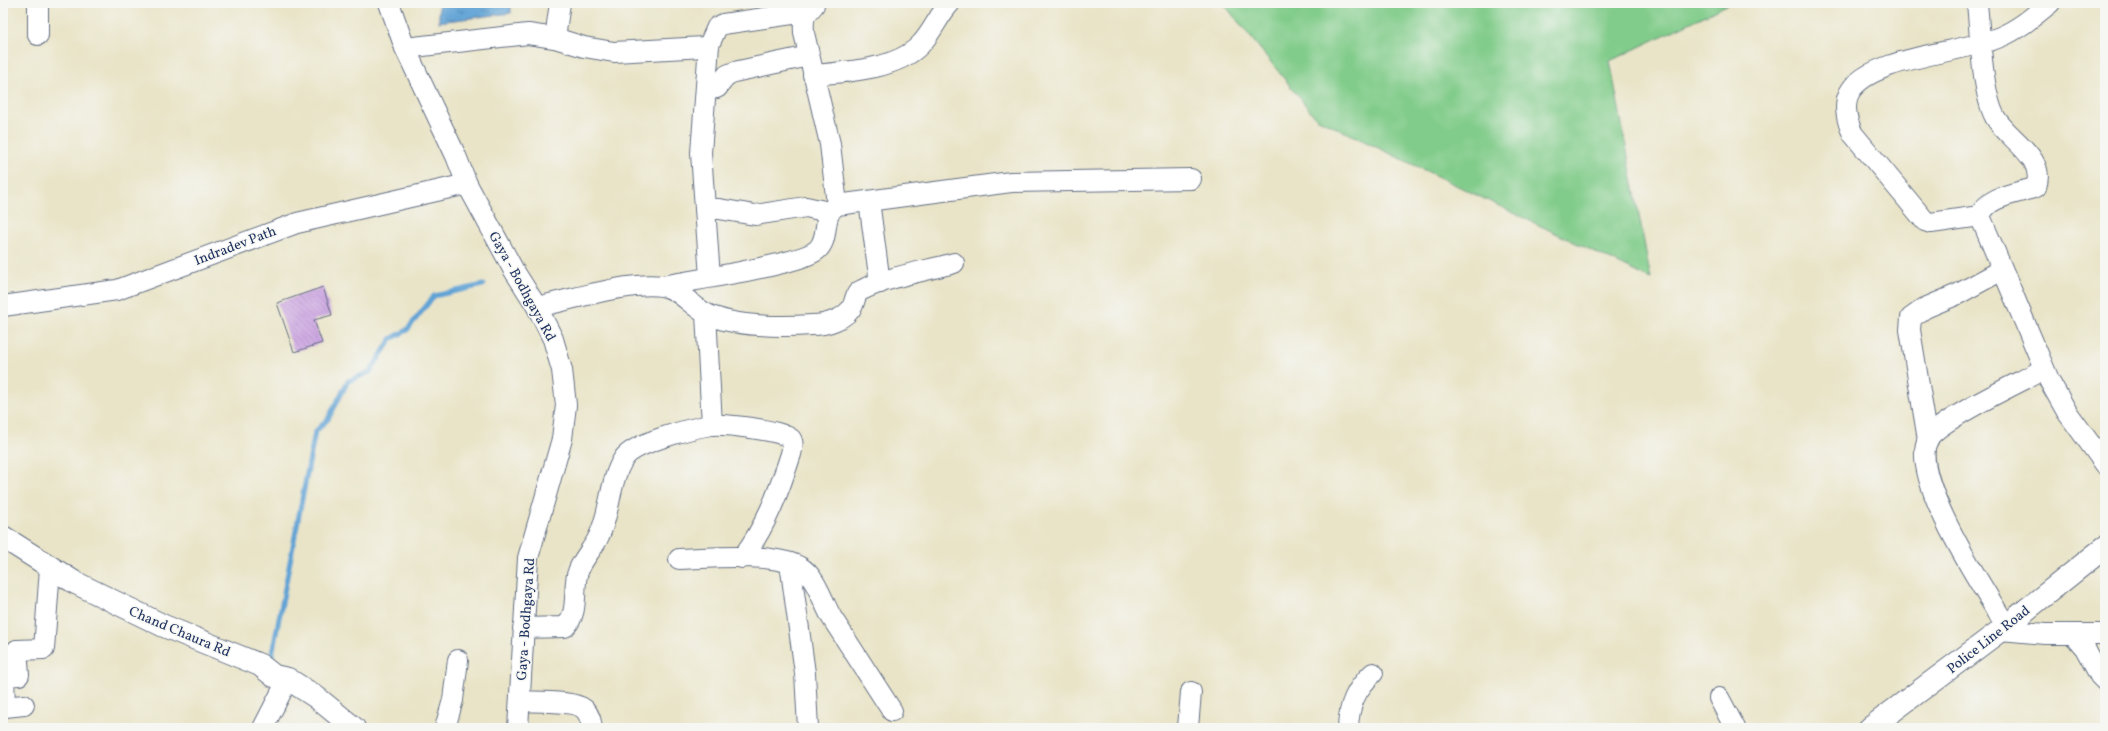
<svg xmlns="http://www.w3.org/2000/svg" width="2108" height="731" viewBox="0 0 2108 731" font-family="Vollkorn,serif">
	<defs>
		<pattern id="water-ripples" width="26" height="14" patternUnits="userSpaceOnUse"><rect width="26" height="14" fill="#61a3d5"/><path d="M2 4q2-2 4 0t4 0M15 11q2-2 4 0t4 0" fill="none" stroke="#4f85b0"/></pattern>
		<pattern id="building-back-hatch" width="6" height="6" patternUnits="userSpaceOnUse"><rect width="6" height="6" fill="#c89de0"/><path d="M-1 5l2 2M0 0l6 6M5-1l2 2" fill="none" stroke="#a280b9"/></pattern>
	</defs>
	<rect width="100%" height="100%" fill="#f6f6f2"/>
	<filter id="ink" filterUnits="userSpaceOnUse"><feTurbulence type="fractalNoise" baseFrequency=".025" numOctaves="2"/><feDisplacementMap in="SourceGraphic" scale="8" xChannelSelector="R" yChannelSelector="G"/><feConvolveMatrix kernelMatrix="1 2 1 2 8 2 1 2 1" color-interpolation-filters="sRGB"/></filter>
	<filter id="wash" filterUnits="userSpaceOnUse"><feTurbulence type="fractalNoise" baseFrequency=".012" numOctaves="4" result="noise"/><feDisplacementMap in="SourceGraphic" scale="16" xChannelSelector="R" yChannelSelector="G"/><feGaussianBlur stdDeviation="0.9" result="paint"/><feColorMatrix in="noise" values="0 0 0 0 0 0 0 0 0 0 0 0 0 0 0 0 0 1.4 0 .05"/><feComposite in="paint" operator="in"/></filter>
	<g filter="url(#wash)">
		<rect width="100%" height="100%" fill="#e9e4c7"/>
		<path fill="#81cc8a" stroke="#4e7e74" d="M1223,3H1731L1610,61L1651,279L1316,118Z"/>
		<path fill="url(#water-ripples)" stroke="#3e699a" d="M439,3H511V13L439,22Z"/>
		<g fill="none" stroke-linecap="round" stroke-linejoin="round">
			<path stroke="#61a3d5" stroke-width="5" d="M271,660L315,432L328,419L348,381L370,372L391,339L407,330L434,296L483,285"/>
		</g>
		<g id="blocks">
			<path fill="url(#building-back-hatch)" d="M323,287L332,315L314,320L322,343L294,352L277,303Z"/>
		</g>
	</g>
	<g filter="url(#ink)">
		<use href="#blocks" fill-opacity="0" stroke="#636e83" stroke-width="1"/>
		<g fill="none" stroke-linecap="round" stroke-linejoin="round">
			<g stroke="#636e83" stroke-width="22">
				<g id="minor">
					<path d="M389,3L405,48L456,156L467,184L513,269L537,307L553,339L562,370L566,405L562,439L528,558L518,728"/>
					<path d="M1977,3C1980,32 1982,93 1995,117C2007,139 2047,157 2036,187L2030,189C2013,194 1987,197 1980,216L2049,380L2067,412L2105,464"/>
					<path d="M814,5C804,16 803,17 804,33L830,144L837,205"/>
					<path d="M38,35V3"/>
					<path d="M555,38L560,3"/>
					<path d="M709,45L701,153L710,277"/>
					<path d="M405,48L528,34L555,38L584,47L614,52L704,47L709,45L717,27L723,24L806,12"/>
					<path d="M813,75C845,72 896,70 920,45C932,33 938,16 950,3"/>
					<path d="M706,90L717,88L727,75L734,72L809,56"/>
					<path d="M869,201L880,283"/>
					<path d="M705,209H719L755,215L806,207L829,212"/>
					<path d="M1980,216L1931,223L1925,221L1853,134C1847,122 1842,103 1851,90C1873,57 1963,53 2000,37C2019,29 2034,16 2050,3"/>
					<path d="M663,286C691,280 800,265 817,250C831,238 820,216 837,205L1011,182L1191,179"/>
					<path d="M3,306L117,290L297,223L467,184"/>
					<path d="M537,307C570,300 630,281 662,286C679,288 692,307 707,314C734,327 783,327 812,325C826,325 847,319 853,305C856,298 855,293 862,290C887,277 926,271 954,263"/>
					<path d="M706,314L712,425"/>
					<path d="M1928,440L1910,330L1911,318L1925,308L1958,294L2002,270"/>
					<path d="M679,559C710,558 772,552 800,567C816,576 823,603 832,618C852,649 872,680 892,711"/>
					<path d="M790,563L805,673L808,728"/>
					<path d="M2006,626C1986,592 1908,476 1928,439C1938,420 2021,382 2044,369"/>
					<path d="M523,628L565,627C579,613 573,593 577,575C581,559 593,550 599,536C611,511 609,481 624,458C634,443 692,428 711,425C723,424 784,430 791,439C794,443 792,449 791,454C779,491 766,527 742,558"/>
					<path d="M2001,630L2045,634H2105"/>
					<path d="M2073,634L2085,648L2100,676L2105,681"/>
					<path d="M17,650L44,649L50,568"/>
					<path d="M1719,698L1735,728"/>
					<path d="M520,701C534,702 577,700 585,710C590,715 591,722 592,728"/>
					<path d="M3,706L5,707L4,676L19,675L17,650"/>
					<path d="M5,707L24,705"/>
					<path d="M263,728L288,679"/>
					<path d="M445,728L453,700L458,660"/>
					<path d="M1188,728L1191,692"/>
					<path d="M1348,728C1349,704 1356,689 1373,673"/>
				</g>
			</g>
			<g stroke="#636e83" stroke-width="24">
				<g id="tertiary">
					<path d="M3,537L74,582L164,626L260,665L274,676L288,679L316,697L354,728"/>
					<path d="M1870,728L2001,630L2105,547"/>
				</g>
			</g>
			<use href="#minor" stroke="#fff" stroke-width="20"/>
			<use href="#tertiary" stroke="#fff" stroke-width="22"/>
		</g>
	</g>
	<g text-anchor="middle" stroke-width="3" stroke-linejoin="round" paint-order="stroke">
		<g font-size="14" fill="#1b2f5e" stroke="#f6f6f2">
			<text transform="translate(235 245) rotate(-21)" y="5">Indradev Path</text>
			<text transform="translate(523 286) rotate(61)" y="5">Gaya - Bodhgaya Rd</text>
			<text transform="translate(525 619) rotate(-86)" y="5">Gaya - Bodhgaya Rd</text>
			<text transform="translate(180 631) rotate(23)" y="5">Chand Chaura Rd</text>
			<text transform="translate(1988 639) rotate(-38)" y="5">Police Line Road</text>
		</g>
	</g>
	<rect width="2108" height="731" fill="none" stroke="#f6f6f2" stroke-width="16"/>
</svg>
